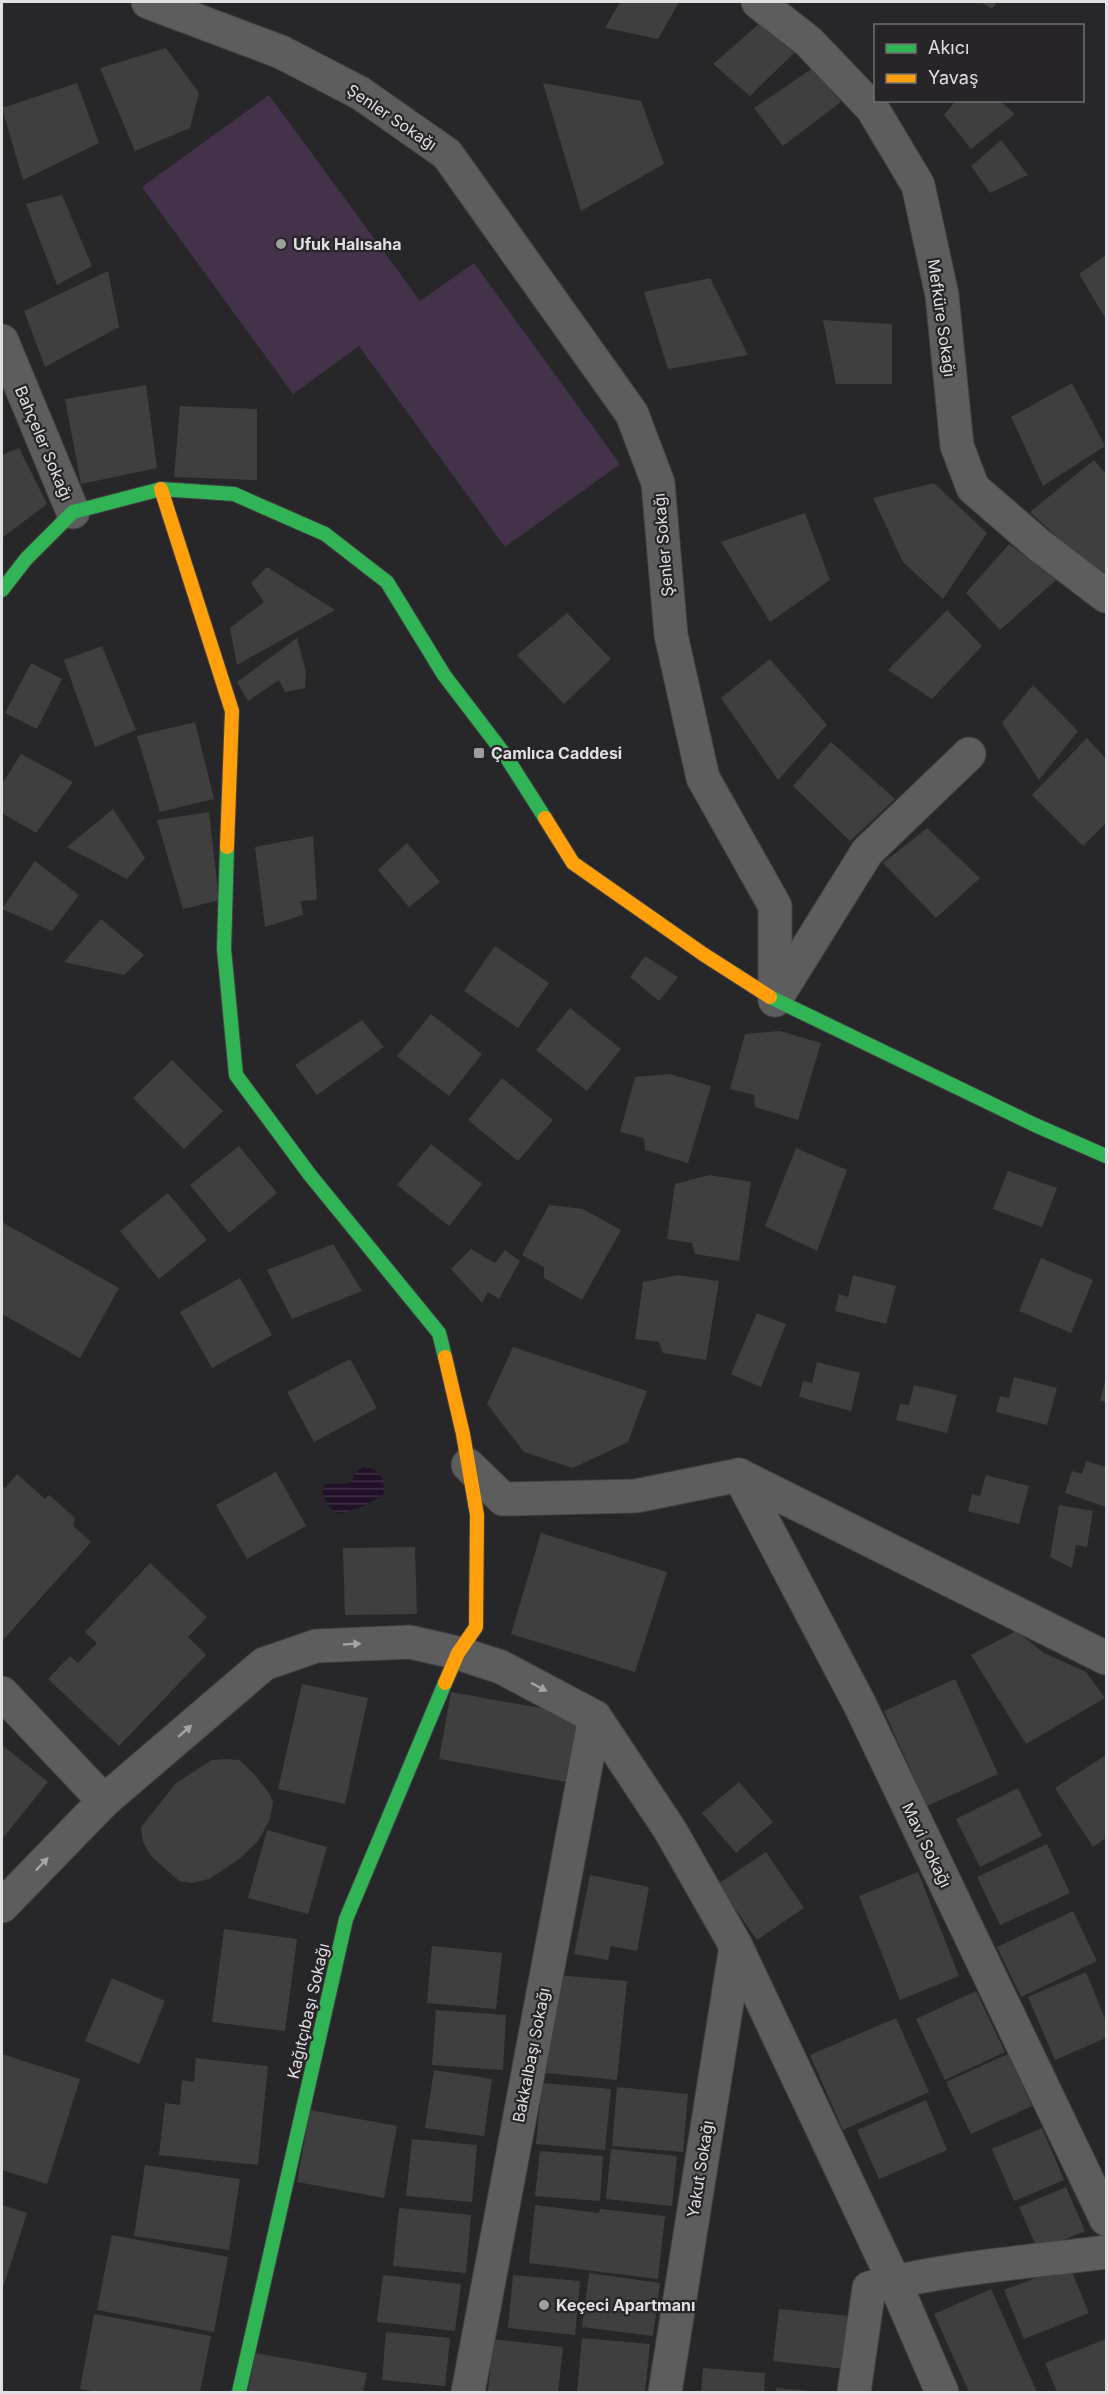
<svg xmlns="http://www.w3.org/2000/svg" width="1108" height="2394" viewBox="0 0 1108 2394" font-family="Inter,sans-serif">
	<defs>
		<pattern id="water-rules" width="6" height="5" patternUnits="userSpaceOnUse" patternTransform="scale(1.5)"><rect width="6" height="5" fill="#221029"/><path d="M0 2.5h6" fill="none" stroke="#423248"/></pattern>
	</defs>
	<rect width="100%" height="100%" fill="#272628"/>
	<path fill="#44324b" d="M269,95L420,301L474,263L620,464L505,547L359,346L293,394L142,187Z"/>
	<path fill="url(#water-rules)" d="M363,1467L374,1469L383,1479L384,1493C370,1504 355,1510 338,1514L329,1507L322,1494L325,1484H345L352,1481L355,1473Z"/>
	<g fill="#403f40">
		<path d="M620,2H679L658,39L605,28Z"/>
		<path d="M981,2H997L992,9Z"/>
		<path d="M759,24L794,53L750,96L713,64Z"/>
		<path d="M166,48L199,93L190,128L135,151L100,68Z"/>
		<path d="M813,68L841,102L783,146L754,108Z"/>
		<path d="M77,83L99,143L23,180L2,108Z"/>
		<path d="M543,83L641,101L664,164L581,211Z"/>
		<path d="M956,100H999L1015,114L971,149L944,115Z"/>
		<path d="M1001,140L1028,175L990,193L971,166Z"/>
		<path d="M62,195L92,266L57,285L26,204Z"/>
		<path d="M1106,255V319L1079,274Z"/>
		<path d="M108,271L119,327L45,367L24,311Z"/>
		<path d="M710,278L748,355L668,369L644,292Z"/>
		<path d="M823,320L892,324V384H836Z"/>
		<path d="M1072,383L1105,446L1043,486L1011,417Z"/>
		<path d="M146,385L157,468L81,484L65,399Z"/>
		<path d="M180,406L257,409V480L174,477Z"/>
		<path d="M19,448L47,504L2,538V455Z"/>
		<path d="M1094,460L1106,474V582L1030,512Z"/>
		<path d="M934,483L987,533L943,599L903,562L873,498Z"/>
		<path d="M805,513L830,580L770,622L721,542Z"/>
		<path d="M1009,544L1056,580L1000,630L966,593Z"/>
		<path d="M267,567L335,610L237,665L230,628L264,602L251,583Z"/>
		<path d="M947,610L982,646L932,699L888,670Z"/>
		<path d="M567,613L611,659L564,704L517,655Z"/>
		<path d="M297,638L306,672L305,688L285,692L279,680L248,701L237,682Z"/>
		<path d="M102,646L136,730L95,747L64,660Z"/>
		<path d="M770,659L827,725L778,780L721,698Z"/>
		<path d="M31,663L62,679L37,729L5,713Z"/>
		<path d="M1033,685L1078,731L1039,780L1002,723Z"/>
		<path d="M195,722L214,799L160,812L137,736Z"/>
		<path d="M1087,738L1106,759V823L1083,846L1032,795Z"/>
		<path d="M831,742L895,799L850,841L793,786Z"/>
		<path d="M21,754L73,782L36,833L2,813V784Z"/>
		<path d="M113,809L145,858L127,879L67,847Z"/>
		<path d="M209,812L219,900L183,909L157,820Z"/>
		<path d="M927,828L980,878L936,918L883,863Z"/>
		<path d="M313,836L317,900L301,901L303,915L265,927L255,847Z"/>
		<path d="M407,843L440,882L409,907L378,870Z"/>
		<path d="M35,861L79,895L52,931L2,909Z"/>
		<path d="M101,919L144,955L124,975L64,962Z"/>
		<path d="M495,946L549,983L518,1028L464,991Z"/>
		<path d="M645,956L678,977L659,1001L630,977Z"/>
		<path d="M570,1008L621,1049L587,1091L536,1050Z"/>
		<path d="M431,1014L482,1054L449,1096L397,1056Z"/>
		<path d="M362,1020L384,1047L317,1095L295,1065Z"/>
		<path d="M780,1031L821,1043L798,1120L755,1107L754,1095L730,1089L745,1034Z"/>
		<path d="M172,1060L223,1111L184,1149L133,1098Z"/>
		<path d="M670,1074L711,1086L688,1163L645,1150L644,1138L620,1132L635,1077Z"/>
		<path d="M502,1078L553,1120L518,1161L468,1120Z"/>
		<path d="M431,1144L482,1184L449,1226L397,1185Z"/>
		<path d="M239,1146L277,1193L229,1233L190,1185Z"/>
		<path d="M796,1148L847,1170L817,1251L765,1226Z"/>
		<path d="M1008,1171L1057,1188L1042,1227L993,1209Z"/>
		<path d="M709,1175L751,1182L739,1261L695,1254L692,1243L667,1239L675,1184Z"/>
		<path d="M168,1193L207,1240L159,1279L120,1231Z"/>
		<path d="M549,1205L583,1209L621,1230L582,1300L544,1278V1267L522,1255Z"/>
		<path d="M2,1222L119,1288L80,1358L2,1314Z"/>
		<path d="M333,1244L362,1291L292,1319L267,1270Z"/>
		<path d="M471,1249L495,1263L505,1250L520,1261L499,1299L488,1292L482,1303L451,1269Z"/>
		<path d="M1041,1258L1093,1280L1071,1333L1019,1311Z"/>
		<path d="M677,1275L719,1281L706,1360L663,1353L659,1342L635,1339L643,1282Z"/>
		<path d="M853,1275L896,1286L886,1324L835,1311L839,1294L848,1297Z"/>
		<path d="M240,1278L272,1335L212,1368L180,1312Z"/>
		<path d="M757,1313L786,1324L761,1387L731,1374Z"/>
		<path d="M513,1347L647,1391L628,1442L573,1468L524,1452L487,1404Z"/>
		<path d="M350,1359L377,1408L314,1442L287,1392Z"/>
		<path d="M817,1362L860,1373L851,1411L799,1397L803,1381L812,1383Z"/>
		<path d="M1014,1377L1057,1388L1047,1425L996,1412L1000,1396L1009,1398Z"/>
		<path d="M1106,1377V1402L1100,1401Z"/>
		<path d="M914,1385L957,1395L947,1433L896,1420L900,1404L909,1405Z"/>
		<path d="M1086,1461L1106,1467V1507L1065,1493L1072,1471L1082,1474Z"/>
		<path d="M276,1472L306,1526L247,1559L216,1505Z"/>
		<path d="M17,1474L45,1499L49,1495L75,1518L73,1526L91,1542L2,1641V1485L5,1488Z"/>
		<path d="M986,1475L1029,1486L1019,1524L968,1511L972,1494L980,1496Z"/>
		<path d="M1059,1505L1093,1511L1087,1547L1076,1545L1072,1568L1050,1557Z"/>
		<path d="M541,1533L667,1572L635,1672L511,1634Z"/>
		<path d="M415,1547L417,1614L345,1615L343,1548Z"/>
		<path d="M150,1563L207,1617L188,1637L206,1655L119,1746L48,1679L70,1656L78,1663L97,1643L85,1632Z"/>
		<path d="M1016,1631L1044,1653L1086,1672L1105,1698L1026,1744L971,1655Z"/>
		<path d="M955,1679L998,1774L927,1806L884,1711Z"/>
		<path d="M302,1684L368,1698L345,1804L278,1789Z"/>
		<path d="M451,1692L578,1715L566,1782L439,1759Z"/>
		<path d="M2,1745L48,1782L2,1839Z"/>
		<path d="M1106,1755V1838L1093,1847L1055,1788Z"/>
		<path d="M225,1759L239,1760L254,1774L269,1793L273,1802L270,1819L258,1841L238,1860L209,1879L191,1883L179,1881L151,1856L143,1842L141,1827L176,1783L212,1760Z"/>
		<path d="M739,1782L773,1822L736,1853L702,1813Z"/>
		<path d="M1018,1788L1042,1836L980,1867L956,1819Z"/>
		<path d="M267,1830L327,1847L308,1914L248,1898Z"/>
		<path d="M1047,1844L1070,1893L1000,1925L977,1877Z"/>
		<path d="M766,1852L804,1908L757,1940L718,1884Z"/>
		<path d="M918,1872L959,1976L900,2000L859,1896Z"/>
		<path d="M590,1875L649,1887L637,1951L611,1946L608,1960L574,1954Z"/>
		<path d="M1073,1911L1097,1961L1021,1997L997,1947Z"/>
		<path d="M224,1929L297,1939L285,2031L212,2022Z"/>
		<path d="M432,1946L502,1953L496,2009L427,2003Z"/>
		<path d="M1086,1972L1106,2021V2038L1055,2060L1028,1997Z"/>
		<path d="M556,1975L627,1981L617,2080L546,2073Z"/>
		<path d="M112,1978L165,2001L139,2064L85,2041Z"/>
		<path d="M976,1991L1005,2052L945,2080L916,2019Z"/>
		<path d="M436,2010L506,2015L503,2070L432,2065Z"/>
		<path d="M896,2018L929,2092L843,2130L810,2055Z"/>
		<path d="M2,2054L80,2079L47,2184L2,2170Z"/>
		<path d="M1008,2054L1032,2106L971,2134L946,2082Z"/>
		<path d="M196,2058L268,2066L258,2165L159,2155L165,2103L180,2105L182,2080L194,2082Z"/>
		<path d="M434,2070L492,2079L484,2136L425,2128Z"/>
		<path d="M542,2083L611,2089L605,2150L536,2144Z"/>
		<path d="M617,2087L688,2094L683,2152L612,2146Z"/>
		<path d="M926,2100L947,2150L879,2179L857,2130Z"/>
		<path d="M310,2110L397,2126L384,2198L297,2182Z"/>
		<path d="M1042,2128L1064,2180L1014,2201L992,2149Z"/>
		<path d="M412,2139L477,2145L472,2202L406,2196Z"/>
		<path d="M611,2149L677,2156L672,2206L606,2199Z"/>
		<path d="M540,2151L603,2156L600,2201L535,2196Z"/>
		<path d="M145,2165L240,2179L229,2250L134,2236Z"/>
		<path d="M1066,2187L1085,2231L1038,2250L1019,2207Z"/>
		<path d="M2,2205L27,2213L2,2291Z"/>
		<path d="M535,2205L599,2213L600,2209L665,2216L658,2279L529,2263Z"/>
		<path d="M399,2208L471,2215L466,2273L393,2266Z"/>
		<path d="M112,2235L228,2257L214,2332L97,2310Z"/>
		<path d="M1069,2265L1089,2313L1024,2339L1004,2290Z"/>
		<path d="M589,2273L660,2283L653,2336L582,2327Z"/>
		<path d="M383,2275L461,2284L455,2331L377,2322Z"/>
		<path d="M513,2275L580,2281L575,2335L508,2328Z"/>
		<path d="M991,2289L1037,2392H969L934,2314Z"/>
		<path d="M779,2309L850,2316L844,2369L773,2361Z"/>
		<path d="M94,2314L211,2336L200,2392H99L80,2389Z"/>
		<path d="M386,2332L450,2338L445,2386L382,2380Z"/>
		<path d="M582,2338L650,2344L645,2392H577Z"/>
		<path d="M493,2339L563,2347L558,2392H488Z"/>
		<path d="M1106,2339V2392H1057L1045,2363Z"/>
		<path d="M255,2353L367,2373L363,2392H248Z"/>
		<path d="M703,2368L765,2373L764,2392H701Z"/>
		<path d="M776,2388L812,2391V2392H776Z"/>
	</g>
	<g fill="none" stroke-linecap="round" stroke-linejoin="round">
		<g stroke="#424143" stroke-width="35">
			<g id="street">
				<path d="M148,2L281,52L360,93L447,154L632,414L658,483L671,635L703,778L775,906V1000"/>
				<path d="M758,2L809,42L872,108L918,185L942,295L957,446L973,488L1039,545L1106,596"/>
				<path d="M2,341L73,512"/>
				<path d="M775,1000L867,852L969,754"/>
				<path d="M468,1465L503,1499L636,1496L739,1475L1106,1658"/>
				<path d="M739,1475L859,1703L1106,2219"/>
				<path d="M2,1693L104,1801"/>
				<path d="M2,1906L104,1801L264,1664L316,1646L410,1642L458,1653L501,1667L595,1717L670,1830L736,1946L894,2281L942,2392"/>
				<path d="M468,2392L595,1717"/>
				<path d="M665,2392L736,1946"/>
				<path d="M854,2392L869,2288C946,2268 1027,2262 1106,2252"/>
			</g>
		</g>
		<g stroke="#424143" stroke-width="16">
			<g id="fast">
				<path d="M2,590L26,559L73,512L161,489L234,494L325,534L387,582L444,675L505,755L545,818"/>
				<path d="M227,847L224,949L236,1075L310,1175L439,1333L445,1357"/>
				<path d="M770,997L1035,1125L1106,1156"/>
				<path d="M239,2392L346,1919L445,1683"/>
			</g>
		</g>
		<g stroke="#424143" stroke-width="16">
			<g id="slow">
				<path d="M161,489L232,711L227,847"/>
				<path d="M545,818L573,863L703,954L770,997"/>
				<path d="M445,1357L463,1434L477,1515L476,1627L458,1653L445,1683"/>
			</g>
		</g>
		<use href="#street" stroke="#5e5d5e" stroke-width="33"/>
		<use href="#fast" stroke="#30b455" stroke-width="14"/>
		<use href="#slow" stroke="#ff9f0a" stroke-width="14"/>
	</g>
	<defs><path id="oneway-solid" d="M-6-.8H1V-3.2L6.5 0L1 3.2V.8H-6Z" transform="scale(1.5)"/></defs>
	<g fill="#a6a4a7">
		<use href="#oneway-solid" transform="translate(352 1644) rotate(-3)"/>
		<use href="#oneway-solid" transform="translate(539 1687) rotate(28)"/>
		<use href="#oneway-solid" transform="translate(185 1731) rotate(-41)"/>
		<use href="#oneway-solid" transform="translate(42 1864) rotate(-46)"/>
	</g>
	<g fill="#a09ea1" stroke="#282529" stroke-width="2">
		<circle cx="281" cy="244" r="6"/>
		<rect x="473" y="747" width="12" height="12" rx="3"/>
		<circle cx="544" cy="2305" r="6"/>
	</g>
	<g text-anchor="middle" stroke-width="4.5" stroke-linejoin="round" paint-order="stroke">
		<g font-size="16" fill="#e1dfe2" stroke="#282529">
			<text transform="translate(392 117) rotate(34)" y="6">Şenler Sokağı</text>
			<text transform="translate(942 318) rotate(82)" y="6">Mefküre Sokağı</text>
			<text transform="translate(44 443) rotate(67)" y="6">Bahçeler Sokağı</text>
			<text transform="translate(663 545) rotate(-95)" y="6">Şenler Sokağı</text>
			<text transform="translate(927 1845) rotate(64)" y="6">Mavi Sokağı</text>
			<text transform="translate(308 2011) rotate(-77)" y="6">Kağıtçıbaşı Sokağı</text>
			<text transform="translate(531 2055) rotate(-79)" y="6">Bakkalbaşı Sokağı</text>
			<text transform="translate(700 2169) rotate(-81)" y="6">Yakut Sokağı</text>
		</g>
		<g font-size="16" font-weight="bold" fill="#e1dfe2" stroke="#282529" text-anchor="start">
			<text x="293" y="250">Ufuk Halısaha</text>
			<text x="491" y="759">Çamlıca Caddesi</text>
			<text x="556" y="2311">Keçeci Apartmanı</text>
		</g>
	</g>
	<rect width="1108" height="2394" fill="none" stroke="#e1dfe2" stroke-width="6"/>
	<rect x="874" y="24" width="210" height="78" fill="#282529" stroke="#726f73" stroke-width="1.5"/>
	<rect x="886" y="44" width="30" height="9" fill="#30b455" stroke="#726f73" stroke-width="1.5"/>
	<text x="928" y="54" font-size="18" fill="#e1dfe2">Akıcı</text>
	<rect x="886" y="74" width="30" height="9" fill="#ff9f0a" stroke="#726f73" stroke-width="1.5"/>
	<text x="928" y="84" font-size="18" fill="#e1dfe2">Yavaş</text>
</svg>
